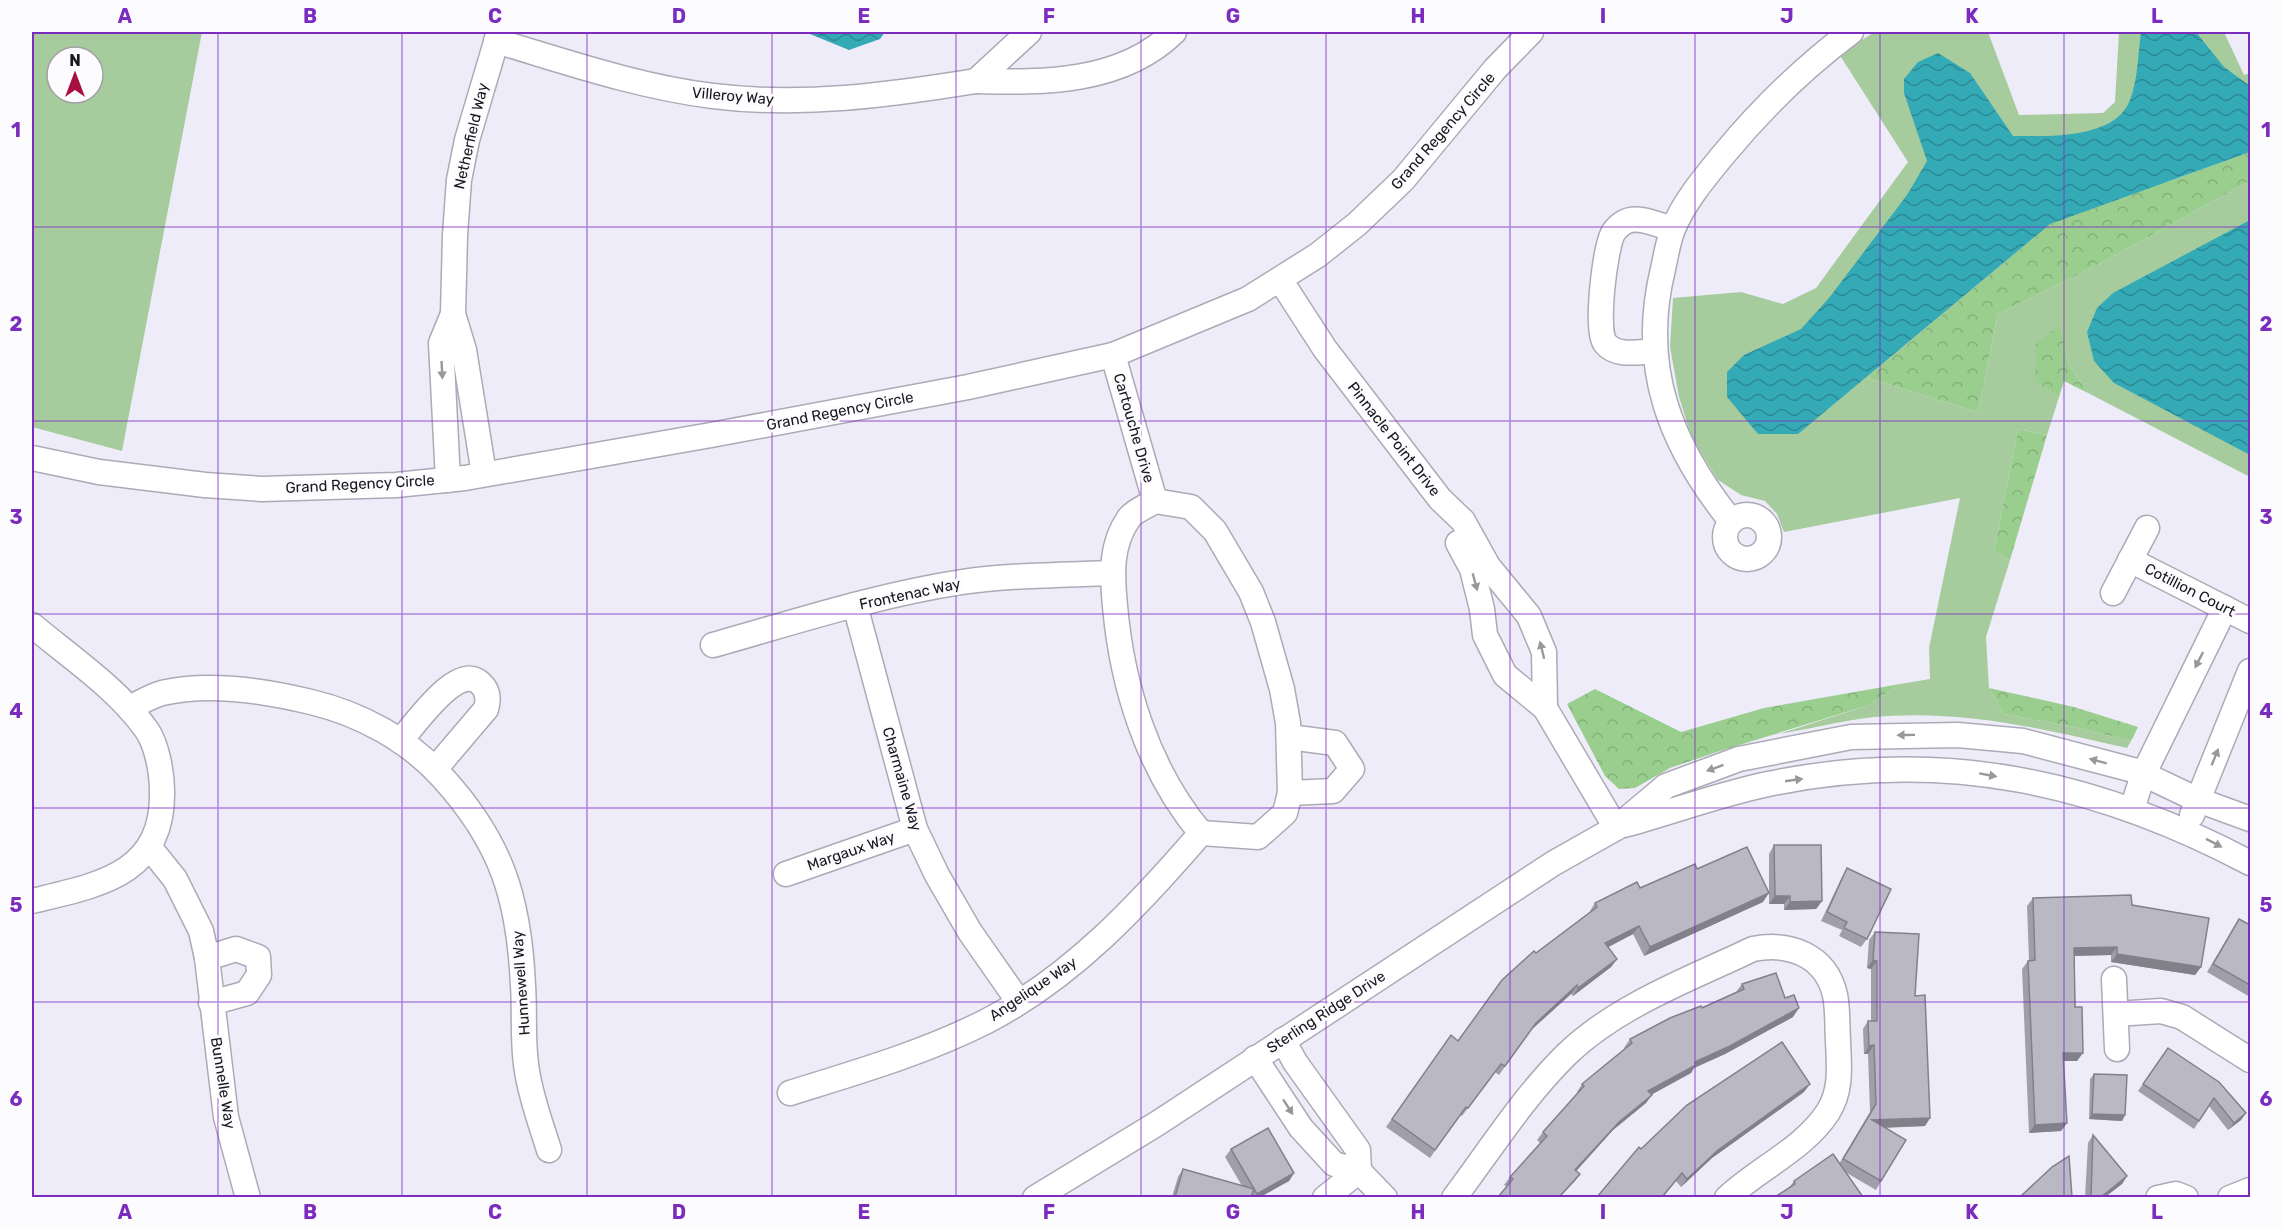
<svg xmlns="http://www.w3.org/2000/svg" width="2282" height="1229" viewBox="0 0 2282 1229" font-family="Rubik,sans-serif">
	<defs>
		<pattern id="forest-crowns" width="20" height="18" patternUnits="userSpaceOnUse" patternTransform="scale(1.5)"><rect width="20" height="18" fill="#9ace8e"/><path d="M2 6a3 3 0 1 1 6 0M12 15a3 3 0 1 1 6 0" fill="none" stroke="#84b07a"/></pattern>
		<pattern id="water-waves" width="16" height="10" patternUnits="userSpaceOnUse" patternTransform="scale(1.5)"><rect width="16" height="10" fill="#34aab6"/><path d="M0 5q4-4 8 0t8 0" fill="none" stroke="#2b8993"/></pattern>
	</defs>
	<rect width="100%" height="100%" fill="#efecfa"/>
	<g fill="#a6cc9d" fill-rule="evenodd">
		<path d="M32,32H202L122,451L32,427ZM57,57H93V93H57Z"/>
		<path d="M1875,32H1988L2019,115L2103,113L2115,102L2119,32H2224L2244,75L2250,73V152L2167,181L1868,378L1978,412L1998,314L2099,264L2250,181V477L2088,393L2069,365L2060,326L2036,381L2059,397L2047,435L2018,429L1994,551L2010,560L1986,637L1989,688L2004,714L2074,727L2131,741L2127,748C2049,730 1969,711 1888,716C1852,718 1815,728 1779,734L1869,705L1900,684L1930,679L1929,648L1960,498L1784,532L1777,514L1765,501L1741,495L1718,480L1692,439L1679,397L1670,347L1673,298L1741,292L1783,304L1816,288L1908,162L1839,54Z"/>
	</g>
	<g fill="url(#forest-crowns)">
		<path d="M2250,152V181L2099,264L1998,314L1978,412L1868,378L2050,224Z"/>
		<path d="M2060,325L2069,365L2088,393L2064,381L2059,397L2035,381L2036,343Z"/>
		<path d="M2018,429L2047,435L2010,560L1994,551Z"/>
		<path d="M1900,684L1869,705L1720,751L1670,768L1635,788L1619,789L1605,776L1567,704L1595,689L1681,732L1764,708Z"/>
		<path d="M1989,688L2074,707L2138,727L2131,741L2074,727L2004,714Z"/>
	</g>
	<g fill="url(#water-waves)">
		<path d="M805,32H885L880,39L849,50Z"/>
		<path d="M2141,32H2196L2224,67L2250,86V152L2050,224L1798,434H1758L1727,397V372L1744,355L1801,329L1829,298L1907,195L1927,161L1904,93V79L1918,62L1938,53L1970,73L2013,136C2046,136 2115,140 2130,100C2138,80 2138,53 2141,32Z"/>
		<path d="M2250,220V455L2114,383L2094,361L2087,332L2097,308L2113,293Z"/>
	</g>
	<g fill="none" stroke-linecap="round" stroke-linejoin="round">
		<g stroke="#acaab7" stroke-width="27">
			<g id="minor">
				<path d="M1029,32L976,81C1044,83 1122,83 1174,32"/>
				<path d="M496,41C567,62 639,87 713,96C801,107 889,95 976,81"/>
				<path d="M1281,281L1325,349L1440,499L1463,521L1488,566L1529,616L1544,652L1545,708"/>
				<path d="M1654,351C1638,352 1616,357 1605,343C1595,329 1605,249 1613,233C1615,230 1620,225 1623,223C1637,214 1658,225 1672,229"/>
				<path d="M1113,355L1155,501"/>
				<path d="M32,458L99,472L205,485L262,489L396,485L465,478L711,435L968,387L1113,355L1248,299L1318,255L1357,224L1403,180L1495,69L1531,32"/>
				<path d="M484,474L464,350L453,314L455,235L459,180L467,140L499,32"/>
				<path d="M448,480L441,343L453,314"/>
				<path d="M1155,501L1191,507L1215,531L1251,592L1263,622L1282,689L1288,723L1290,793L1285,813L1258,837L1201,833"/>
				<path d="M1155,501C1147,506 1134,511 1129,518C1110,545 1112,575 1115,606C1122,686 1148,770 1201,833"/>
				<circle cx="1747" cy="537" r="22"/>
				<path d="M1731,521C1670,445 1639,367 1663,269C1666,256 1668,241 1673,229C1684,202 1705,177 1724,154C1762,108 1803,68 1851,32"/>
				<path d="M1458,543L1472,569L1482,609L1485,635L1505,675L1545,708L1616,828"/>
				<path d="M2130,560L2250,621"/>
				<path d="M2113,593L2147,528"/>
				<path d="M855,605L915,829L937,875L970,932L1019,1002"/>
				<path d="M32,625C70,657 117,688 146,729C157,744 162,773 162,791C164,875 98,885 32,901"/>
				<path d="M713,645C795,622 877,595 962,582C1011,575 1062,575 1112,573"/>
				<path d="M129,708C140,703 151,696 162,693C208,682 266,691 311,702C361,714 409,740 443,778C502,843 519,899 523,985C525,1013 522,1043 527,1071C531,1098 541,1124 549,1150"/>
				<path d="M1289,737L1335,743L1352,769L1333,791L1290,793"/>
				<path d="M400,741C415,725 457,662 480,683C488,690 489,699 486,709L435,769"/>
				<path d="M2132,809L2143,775L2225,608"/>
				<path d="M2192,815L2250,671"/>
				<path d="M1624,825C1672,812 1720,794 1768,784C1942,748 2095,781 2250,863"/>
				<path d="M150,848L175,879L201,931L207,958L226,1117L248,1198"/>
				<path d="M786,874L915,829"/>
				<path d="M207,958L236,949L258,957L259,975L247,993L211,1003"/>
				<path d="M2114,979L2117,1049"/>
				<path d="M2116,1014L2161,1011L2182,1017L2250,1060"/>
				<path d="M1283,1040L1295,1062L1358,1150L1359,1171"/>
				<path d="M1255,1058L1301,1128L1334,1164L1359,1171L1385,1198"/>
				<path d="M790,1093C857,1072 924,1053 987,1021C1072,977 1139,905 1201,833"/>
				<path d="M1035,1198L1158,1123L1554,863L1616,828L1666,786L1739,759L1851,737L1958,735L2023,741L2137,771L2198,800L2250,819"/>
				<path d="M1325,1198L1359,1171"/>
				<path d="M1454,1198C1490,1150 1524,1096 1567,1054C1618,1005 1690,979 1753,949C1789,942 1826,955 1835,995C1838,1009 1837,1026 1838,1041C1839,1066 1842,1090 1828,1112C1804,1149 1759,1168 1727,1198"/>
				<path d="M2158,1198L2176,1194L2186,1198"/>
				<path d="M2230,1198L2250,1190"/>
			</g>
		</g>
		<use href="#minor" stroke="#fff" stroke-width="24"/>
	</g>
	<g fill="#a09ea9">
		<path d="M1774,845L1822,901L1816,909L1784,910V904H1769V854Z"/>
		<path d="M1847,868L1867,939L1861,947L1839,936L1842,930L1821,921L1842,877Z"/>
		<path d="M1697,869L1763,902L1644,956L1633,934L1608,947L1617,959L1611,967L1573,996L1571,994L1530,1031L1499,1075L1495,1072L1462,1116L1460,1115L1430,1158L1386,1127L1451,1035L1458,1041L1536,953L1590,913V911L1595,903Z"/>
		<path d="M2033,898L2132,905L2201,967L2195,975L2111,962V955L2074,956L2077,1061H2063L2067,1123L2061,1131L2029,1133L2022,969L2028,961L2029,960L2027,906Z"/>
		<path d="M2239,919L2250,925V997L2207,972Z"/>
		<path d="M1875,932L1915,996L1930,1118L1925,1126L1885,1128L1881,1181L1876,1190L1845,1172L1789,1188L1794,1181L1839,1164L1870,1112L1868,1054H1864L1863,1029L1868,1021H1871V969L1867,968L1869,940Z"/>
		<path d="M1742,984L1785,998L1793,1017L1725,1054L1694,1068L1691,1073L1651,1095L1646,1103L1613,1130L1576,1171L1580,1174L1574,1182L1507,1187L1504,1185L1510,1177L1540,1143L1537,1140L1543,1132L1578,1093L1577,1092L1582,1084L1625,1049L1624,1048L1630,1039L1736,992Z"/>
		<path d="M2168,1048L2246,1113L2241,1120L2228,1130L2209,1106L2194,1129L2138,1091Z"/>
		<path d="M2094,1074L2125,1115L2122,1121L2089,1119L2090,1079Z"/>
		<path d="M1804,1092L1712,1158L1681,1187L1676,1181L1663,1197H1597L1641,1149Z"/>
		<path d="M2093,1135L2127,1176L2122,1184L2105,1197H2085L2088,1143Z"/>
		<path d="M1231,1149L1294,1173L1289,1181L1260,1197H1172L1178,1177L1183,1169L1242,1186L1225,1157Z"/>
	</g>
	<g fill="#82818a">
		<path d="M1769,893L1763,902L1644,956L1650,947Z"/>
		<path d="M1775,896H1790L1784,904H1769Z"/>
		<path d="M1822,901L1816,909L1784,910L1790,902Z"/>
		<path d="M1639,926L1633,934L1599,952L1605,943Z"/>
		<path d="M2117,947L2111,955L2068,956L2074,948Z"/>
		<path d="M2117,954L2201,967L2195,975L2111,962Z"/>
		<path d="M1617,959L1611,967L1573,996L1578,988Z"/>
		<path d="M1873,960L1877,961L1871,969L1867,968Z"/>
		<path d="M1577,985L1571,994L1530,1031L1499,1075L1536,1023Z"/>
		<path d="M1799,1008L1793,1017L1725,1054L1694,1068L1691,1073L1643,1099L1648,1091L1695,1062Z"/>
		<path d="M1874,1045L1868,1054H1864L1869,1046Z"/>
		<path d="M2063,1053H2083L2077,1061H2057Z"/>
		<path d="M1810,1084L1804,1092L1712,1158L1681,1187L1687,1179L1718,1150Z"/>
		<path d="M1652,1095L1646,1103L1613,1130L1570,1178L1575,1170L1619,1122Z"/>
		<path d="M2246,1113L2241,1120L2228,1130L2234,1123Z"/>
		<path d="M2092,1114L2125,1115L2122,1121L2089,1119Z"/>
		<path d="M1930,1118L1925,1126L1866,1128L1872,1120Z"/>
		<path d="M2067,1123L2061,1131L2029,1133L2035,1125Z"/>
		<path d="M1294,1173L1289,1181L1260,1197H1255L1257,1194Z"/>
		<path d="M1580,1174L1574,1182L1560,1197H1559Z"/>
		<path d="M2127,1176L2122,1184L2105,1197H2101Z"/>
	</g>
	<g fill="#bab8c5" stroke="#82818a" stroke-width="1.5">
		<path d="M1774,845H1821L1822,901L1790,902V896H1775Z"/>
		<path d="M1747,847L1769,893L1650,947L1639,926L1605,943L1617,959L1578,988L1577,985L1536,1023L1505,1066L1501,1064L1468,1108L1466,1107L1435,1150L1392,1119L1451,1035L1458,1041L1502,980L1534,951L1536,953L1597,907L1595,903L1637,882L1640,888L1695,864L1697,869Z"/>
		<path d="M1847,868L1891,889L1867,939L1844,928L1847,922L1827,912Z"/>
		<path d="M2131,895L2132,905L2209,918L2201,967L2117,954V947L2074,948L2075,1007H2082L2083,1053H2063L2067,1123L2035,1125L2028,961L2035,960L2033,898Z"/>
		<path d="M2239,919L2250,925V985L2213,964Z"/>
		<path d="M1875,932L1919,934L1915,996L1925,995L1930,1118L1872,1120L1906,1140L1881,1181L1843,1159L1876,1104L1874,1045L1869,1046L1868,1021H1877V961L1873,960Z"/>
		<path d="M1776,973L1785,998L1794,995L1799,1008L1730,1046L1695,1062L1696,1065L1648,1091L1652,1095L1619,1122L1575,1170L1580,1174L1559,1197H1498L1513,1179L1510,1177L1547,1136L1543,1132L1584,1086L1582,1084L1632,1043L1630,1039L1670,1018L1701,1006L1702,1008L1744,989L1742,984Z"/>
		<path d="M1782,1042L1810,1084L1718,1150L1687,1179L1682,1173L1662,1197H1597L1639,1147L1641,1149L1687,1105Z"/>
		<path d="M2168,1048L2219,1082L2246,1113L2234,1123L2214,1098L2199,1121L2143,1084Z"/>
		<path d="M2094,1074L2127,1075L2125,1115L2092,1114Z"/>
		<path d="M1268,1128L1294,1173L1257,1194L1231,1149Z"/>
		<path d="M2093,1135L2127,1176L2101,1197H2091Z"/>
		<path d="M1833,1154L1863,1197H1775L1795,1184L1794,1181Z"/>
		<path d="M2069,1156L2072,1197H2020L2052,1167Z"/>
		<path d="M1183,1169L1254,1189L1251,1197H1175Z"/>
	</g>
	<defs><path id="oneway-solid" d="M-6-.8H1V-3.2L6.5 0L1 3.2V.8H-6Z" transform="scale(1.5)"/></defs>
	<g fill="#989799">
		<use href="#oneway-solid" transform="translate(442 370) rotate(87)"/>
		<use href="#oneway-solid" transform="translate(1475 582) rotate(75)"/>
		<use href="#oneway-solid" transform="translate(1542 650) rotate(-104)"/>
		<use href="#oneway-solid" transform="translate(2199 660) rotate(117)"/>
		<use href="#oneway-solid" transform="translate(1906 735) rotate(179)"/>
		<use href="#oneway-solid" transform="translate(2215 757) rotate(-68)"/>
		<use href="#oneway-solid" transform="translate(2098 761) rotate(-165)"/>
		<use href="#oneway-solid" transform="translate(1715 768) rotate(160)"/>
		<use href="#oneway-solid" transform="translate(1988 775) rotate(10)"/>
		<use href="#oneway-solid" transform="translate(1794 780) rotate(-8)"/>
		<use href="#oneway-solid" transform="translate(2214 843) rotate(27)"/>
		<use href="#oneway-solid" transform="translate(1288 1107) rotate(57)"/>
	</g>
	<path fill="none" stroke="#7b2cbf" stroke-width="1.5" stroke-opacity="0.55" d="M218,32V1198M402,32V1198M587,32V1198M772,32V1198M956,32V1198M1141,32V1198M1326,32V1198M1510,32V1198M1695,32V1198M1880,32V1198M2064,32V1198M32,227H2250M32,421H2250M32,614H2250M32,808H2250M32,1002H2250"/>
	<g text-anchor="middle" stroke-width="6" stroke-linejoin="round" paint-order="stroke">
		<g font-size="15" fill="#19181d" stroke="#fcfbfe">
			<text transform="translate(733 96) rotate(5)" y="5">Villeroy Way</text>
			<text transform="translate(1443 131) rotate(-49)" y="5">Grand Regency Circle</text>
			<text transform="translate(471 136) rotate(-77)" y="5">Netherfield Way</text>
			<text transform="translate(840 411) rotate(-11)" y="5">Grand Regency Circle</text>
			<text transform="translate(1134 428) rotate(74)" y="5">Cartouche Drive</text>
			<text transform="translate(1394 439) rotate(52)" y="5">Pinnacle Point Drive</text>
			<text transform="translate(360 484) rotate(-3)" y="5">Grand Regency Circle</text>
			<text transform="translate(2190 590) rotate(27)" y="5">Cotillion Court</text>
			<text transform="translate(910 594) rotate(-12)" y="5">Frontenac Way</text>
			<text transform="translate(902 779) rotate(74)" y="5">Charmaine Way</text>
			<text transform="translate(851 851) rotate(-19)" y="5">Margaux Way</text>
			<text transform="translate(521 983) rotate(-94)" y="5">Hunnewell Way</text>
			<text transform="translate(1033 989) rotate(-34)" y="5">Angelique Way</text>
			<text transform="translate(1326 1012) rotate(-33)" y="5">Sterling Ridge Drive</text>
			<text transform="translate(223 1083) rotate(81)" y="5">Bunnelle Way</text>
		</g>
	</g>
	<rect width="2282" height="1229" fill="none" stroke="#fcfbfe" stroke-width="66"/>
	<g transform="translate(75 75)"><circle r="28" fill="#fcfbfe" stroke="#a1a0a4" stroke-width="1.5"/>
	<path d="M0-4.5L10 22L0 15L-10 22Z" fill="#a8103f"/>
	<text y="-9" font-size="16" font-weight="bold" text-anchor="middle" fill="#19181d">N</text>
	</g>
	<rect x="33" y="33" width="2216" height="1163" fill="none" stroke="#7b2cbf" stroke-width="2"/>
	<g font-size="20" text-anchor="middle" font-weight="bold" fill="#7b2cbf">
		<text x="125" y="23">A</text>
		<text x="310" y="23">B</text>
		<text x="495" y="23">C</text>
		<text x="679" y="23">D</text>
		<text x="864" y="23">E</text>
		<text x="1049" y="23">F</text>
		<text x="1233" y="23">G</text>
		<text x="1418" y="23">H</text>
		<text x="1603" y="23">I</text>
		<text x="1787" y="23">J</text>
		<text x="1972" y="23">K</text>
		<text x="2157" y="23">L</text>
		<text x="16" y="137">1</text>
		<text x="2266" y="137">1</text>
		<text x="16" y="331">2</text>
		<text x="2266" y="331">2</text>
		<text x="16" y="524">3</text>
		<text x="2266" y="524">3</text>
		<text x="16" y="718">4</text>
		<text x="2266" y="718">4</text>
		<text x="16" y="912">5</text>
		<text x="2266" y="912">5</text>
		<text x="16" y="1106">6</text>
		<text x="2266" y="1106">6</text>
		<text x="125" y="1219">A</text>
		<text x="310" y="1219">B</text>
		<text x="495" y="1219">C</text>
		<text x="679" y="1219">D</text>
		<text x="864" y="1219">E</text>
		<text x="1049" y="1219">F</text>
		<text x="1233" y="1219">G</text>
		<text x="1418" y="1219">H</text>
		<text x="1603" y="1219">I</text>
		<text x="1787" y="1219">J</text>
		<text x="1972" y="1219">K</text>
		<text x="2157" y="1219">L</text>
	</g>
</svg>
